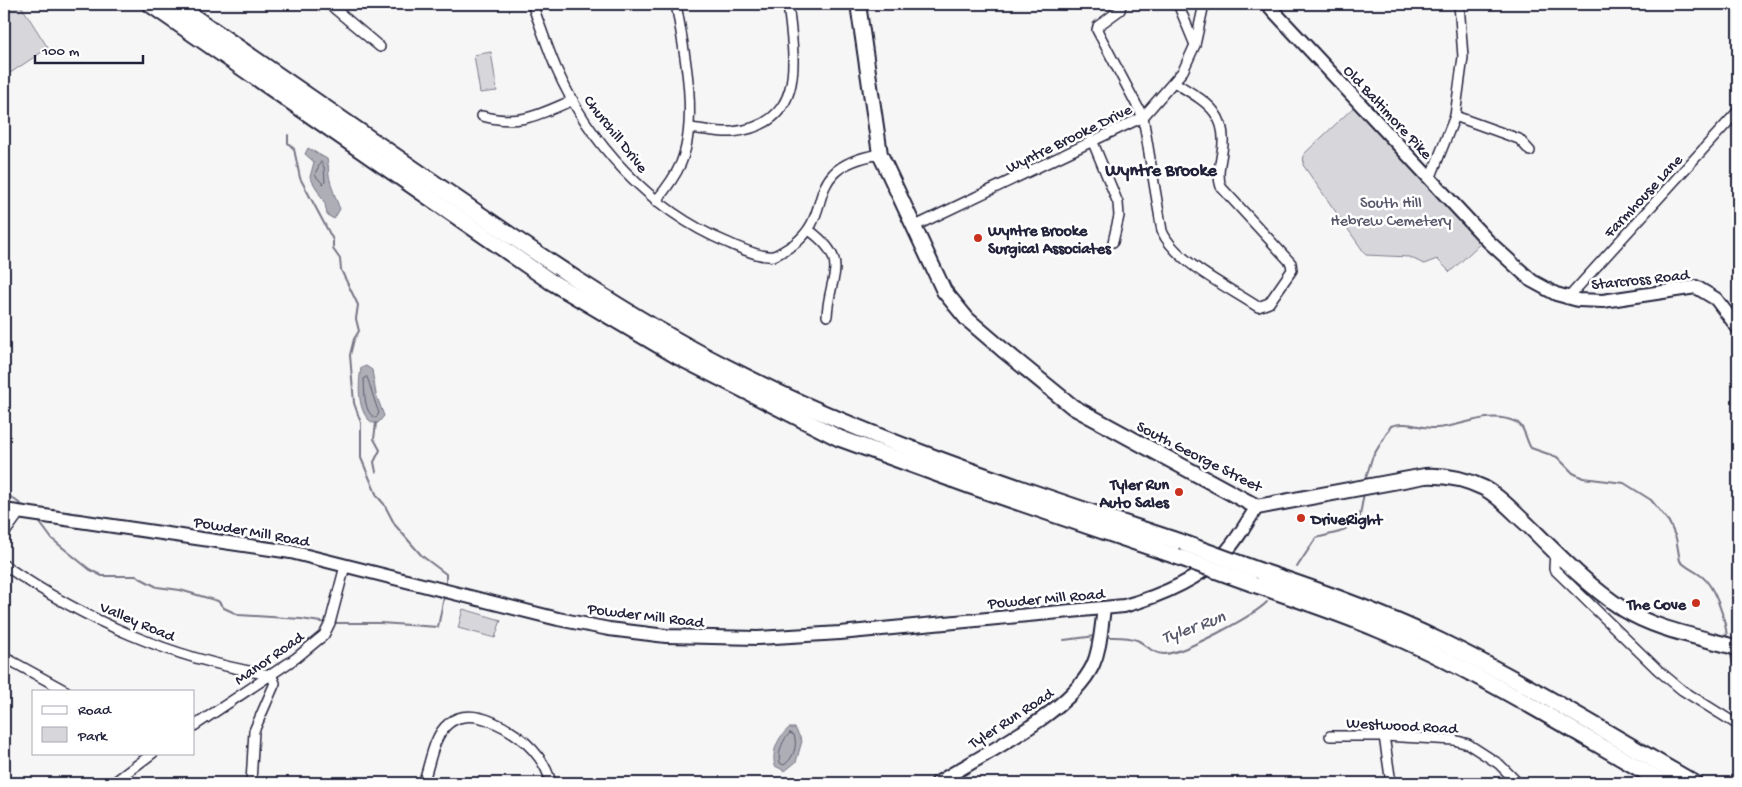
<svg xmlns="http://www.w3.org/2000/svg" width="1742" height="787" viewBox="0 0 1742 787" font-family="'Gochi Hand',sans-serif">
	<rect width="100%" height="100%" fill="#f6f6f7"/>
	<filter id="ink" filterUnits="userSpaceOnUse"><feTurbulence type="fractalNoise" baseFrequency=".02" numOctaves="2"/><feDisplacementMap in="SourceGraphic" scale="10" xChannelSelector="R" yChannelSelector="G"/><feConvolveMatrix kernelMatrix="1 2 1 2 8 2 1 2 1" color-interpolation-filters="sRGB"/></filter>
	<g filter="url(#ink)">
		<g fill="#d7d7db" stroke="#7c7c8b">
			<path d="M4,4H20L48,48L4,77Z"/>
			<path d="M491,52L497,91L480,93L474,55Z"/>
			<path d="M1356,105L1484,240L1450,272L1437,259L1424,264L1409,257L1366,255L1303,165L1304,154Z"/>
			<path d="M463,609L501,620L495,638L458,628Z"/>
		</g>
		<g fill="#aeaeb7" stroke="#767685">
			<path d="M308,148L327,159C329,165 328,169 329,175C330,183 337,202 340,209L334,219L327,215L325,204L310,177L314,162L305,154Z"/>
			<path d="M366,366L372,370L376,394L384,416L378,423H373C357,414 358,385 361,368Z"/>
			<path d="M789,728H795L802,741L796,762L785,771L775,766C771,752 778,737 789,728Z"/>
		</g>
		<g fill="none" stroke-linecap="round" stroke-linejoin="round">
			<g stroke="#5a5a6d" stroke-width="1">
				<path d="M321,162L324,167L325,182L323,184L315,175Z"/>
				<path d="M367,377C368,379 376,406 379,413L376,418C363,413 365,391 364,379Z"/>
				<path d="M790,733L794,735C798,746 793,759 784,765L780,763C777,753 783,739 790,733Z"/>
			</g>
			<g stroke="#767685" stroke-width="2">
				<path d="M288,135V143L294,149L300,178L333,240V249L340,259L341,270L358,305L356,319L359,331L354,339L350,355L354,403L361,423V458L377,496L384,504L395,525L422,556L446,574V585"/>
				<path d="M376,472L374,462L380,450L374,439L376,423"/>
				<path d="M1365,481L1372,458L1391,426C1407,420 1421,429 1437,428C1463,426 1489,410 1516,422C1525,426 1526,441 1531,448L1557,457L1573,473L1583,478L1624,483L1651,500L1669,522L1676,538L1680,561C1687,568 1693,570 1700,575C1715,585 1726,621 1727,638"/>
				<path d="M4,492L26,508"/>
				<path d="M38,520L52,539L89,569L102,576H136L157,587L180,590L218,601L224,608L239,615L301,619L327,623"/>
				<path d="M1297,567L1316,538L1340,532L1359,521L1364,493"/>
				<path d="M334,623H380L438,627L444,597"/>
				<path d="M1106,637C1116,637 1127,636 1137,640C1146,644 1152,654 1164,654C1183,654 1253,616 1267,602"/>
				<path d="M1064,640L1096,636"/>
				<path d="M1729,650L1738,677"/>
			</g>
			<g stroke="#22223b" stroke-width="12">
				<g id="street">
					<path d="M329,4L380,47"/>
					<path d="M532,4C540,25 547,47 556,68C589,143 650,210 726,242C738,247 760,258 773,256C778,255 788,248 793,245C838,212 798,168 880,154"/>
					<path d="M1121,4L1120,10L1098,26L1097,30L1143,117L1162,231C1175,262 1230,288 1258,307L1269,303L1292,270L1291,263L1221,187C1217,175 1220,165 1222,152C1229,112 1204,101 1174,82"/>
					<path d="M1178,4L1195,45"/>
					<path d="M482,116C520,126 538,115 573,100"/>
					<path d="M1455,116L1519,139L1530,151"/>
					<path d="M690,128C703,129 719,133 732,132C808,124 794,58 788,4"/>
					<path d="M1092,140L1118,203L1119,216L1113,242"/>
					<path d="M1430,179L1455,116L1463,57L1459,4"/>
					<path d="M656,201C666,189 675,177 681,163C699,119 684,49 676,4"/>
					<path d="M913,227L1143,117L1183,71L1195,45L1204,4"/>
					<path d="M809,230C852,262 829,274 827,316"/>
					<path d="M1567,299L1738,111"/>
					<path d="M4,534L20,512"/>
					<path d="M1555,551L1554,569L1658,670L1682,690L1738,725"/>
					<path d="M4,565C86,621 172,659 271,675L275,683L254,731L251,783"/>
					<path d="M4,657L66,691"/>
					<path d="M194,726L296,658L324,635L330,623L345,566"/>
					<path d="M1330,736H1384L1454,740L1468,744L1499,764L1518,783"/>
					<path d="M1384,736L1391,783"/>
					<path d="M113,783L153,753"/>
					<path d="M423,783C430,765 433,736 448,724C472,703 516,731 533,750C541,759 548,771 551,783"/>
				</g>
			</g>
			<g stroke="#22223b" stroke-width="16">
				<g id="secondary">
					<path d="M1267,4L1488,241L1532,281L1556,294L1578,300L1603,301L1696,287L1716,299L1738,328"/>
					<path d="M4,510L291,552L558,619L609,629L666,636L758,638L840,633L1124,606C1160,596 1196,581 1223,555C1237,541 1246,523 1257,507"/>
					<path d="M937,783C982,755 1071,712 1093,665C1101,647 1101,627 1104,609"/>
				</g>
			</g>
			<g stroke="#22223b" stroke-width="18">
				<path id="primary" d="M858,4L880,154L944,291L967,319L1002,349L1073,407L1257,507L1425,476C1446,475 1465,479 1484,488C1501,497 1514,513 1528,525C1557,554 1588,586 1623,609C1656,630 1700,637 1738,648"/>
			</g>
			<g stroke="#22223b" stroke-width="19">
				<g id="highway">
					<path d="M150,4L550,281L679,357L839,438L971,486L1176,556"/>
					<path d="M175,4C263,64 350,125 437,185C531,250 625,315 726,367C873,443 1030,492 1186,544"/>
					<path d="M1260,571C1321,591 1382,613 1440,641C1527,683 1610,735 1694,783"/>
					<path d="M1251,583C1294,598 1338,612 1380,630C1479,671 1571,730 1665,783"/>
				</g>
			</g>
			<use href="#street" stroke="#fff" stroke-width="9"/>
			<use href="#secondary" stroke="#fff" stroke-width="12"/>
			<use href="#primary" stroke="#fff" stroke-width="14"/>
			<use href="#highway" stroke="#fff" stroke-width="15"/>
			<g stroke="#22223b" stroke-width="19" stroke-linecap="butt">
				<g id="highway-bridge">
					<path d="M1186,544L1260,571"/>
					<path d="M1176,556L1251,583"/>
				</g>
			</g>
			<use href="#highway-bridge" stroke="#fff" stroke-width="15"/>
		</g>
	</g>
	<g fill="#c8321e" stroke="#fff" stroke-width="2">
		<circle cx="978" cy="238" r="5"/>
		<circle cx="1179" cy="492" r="5"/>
		<circle cx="1301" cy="518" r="5"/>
		<circle cx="1696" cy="603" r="5"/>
	</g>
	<g text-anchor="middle" stroke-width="5" stroke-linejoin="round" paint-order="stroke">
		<g font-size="16" fill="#22223b" stroke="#fff">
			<text transform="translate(1389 111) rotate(47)" y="6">Old Baltimore Pike</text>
			<text transform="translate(617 133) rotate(52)" y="6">Churchill Drive</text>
			<text transform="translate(1068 137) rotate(-26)" y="6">Wyntre Brooke Drive</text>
			<text transform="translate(1642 195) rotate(-47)" y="6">Farmhouse Lane</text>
			<text transform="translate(1640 278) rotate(-6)" y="6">Starcross Road</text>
			<text transform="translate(1200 455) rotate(27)" y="6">South George Street</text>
			<text transform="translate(252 530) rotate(10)" y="6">Powder Mill Road</text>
			<text transform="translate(1046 597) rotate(-5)" y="6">Powder Mill Road</text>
			<text transform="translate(646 614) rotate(7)" y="6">Powder Mill Road</text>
			<text transform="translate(138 620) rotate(23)" y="6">Valley Road</text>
			<text transform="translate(268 657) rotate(-35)" y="6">Manor Road</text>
			<text transform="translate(1010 717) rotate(-33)" y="6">Tyler Run Road</text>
			<text transform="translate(1402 724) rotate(3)" y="6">Westwood Road</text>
		</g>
		<g font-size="16" fill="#58586b" stroke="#fff">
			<text x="1391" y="207">South Hill<tspan x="1391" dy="18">Hebrew Cemetery</tspan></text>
		</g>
		<g font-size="16" font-weight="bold" fill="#22223b" stroke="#fff" text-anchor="start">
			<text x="988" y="235">Wyntre Brooke<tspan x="988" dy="18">Surgical Associates</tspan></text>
			<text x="1169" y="489" text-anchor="end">Tyler Run<tspan x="1169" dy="18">Auto Sales</tspan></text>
			<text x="1311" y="524">DriveRight</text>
			<text x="1686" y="609" text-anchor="end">The Cove</text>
		</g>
		<g font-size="18" font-weight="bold" fill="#22223b" stroke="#fff">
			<text x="1161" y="175">Wyntre Brooke</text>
		</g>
		<g font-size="18" font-style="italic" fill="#5a5a6d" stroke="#fff">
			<text transform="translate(1193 626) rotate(-20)" y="6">Tyler Run</text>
		</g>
	</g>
	<rect width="1742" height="787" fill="none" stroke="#fff" stroke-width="20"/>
	<rect x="10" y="10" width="1722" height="767" fill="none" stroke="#22223b" stroke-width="2" filter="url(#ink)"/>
	<rect x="32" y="690" width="162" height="65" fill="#ffffff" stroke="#a7a7b1"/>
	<rect x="42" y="706" width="25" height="8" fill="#ffffff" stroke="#a7a7b1"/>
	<text x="78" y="714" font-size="15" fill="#22223b">Road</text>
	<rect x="42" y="727" width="25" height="15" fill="#d7d7db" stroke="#a7a7b1"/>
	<text x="78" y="740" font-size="15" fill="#22223b">Park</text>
	<path d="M35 55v8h108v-8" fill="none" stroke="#22223b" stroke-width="2.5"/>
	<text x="42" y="55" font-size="15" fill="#22223b" stroke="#ffffff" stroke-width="4" paint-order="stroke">100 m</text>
</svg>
